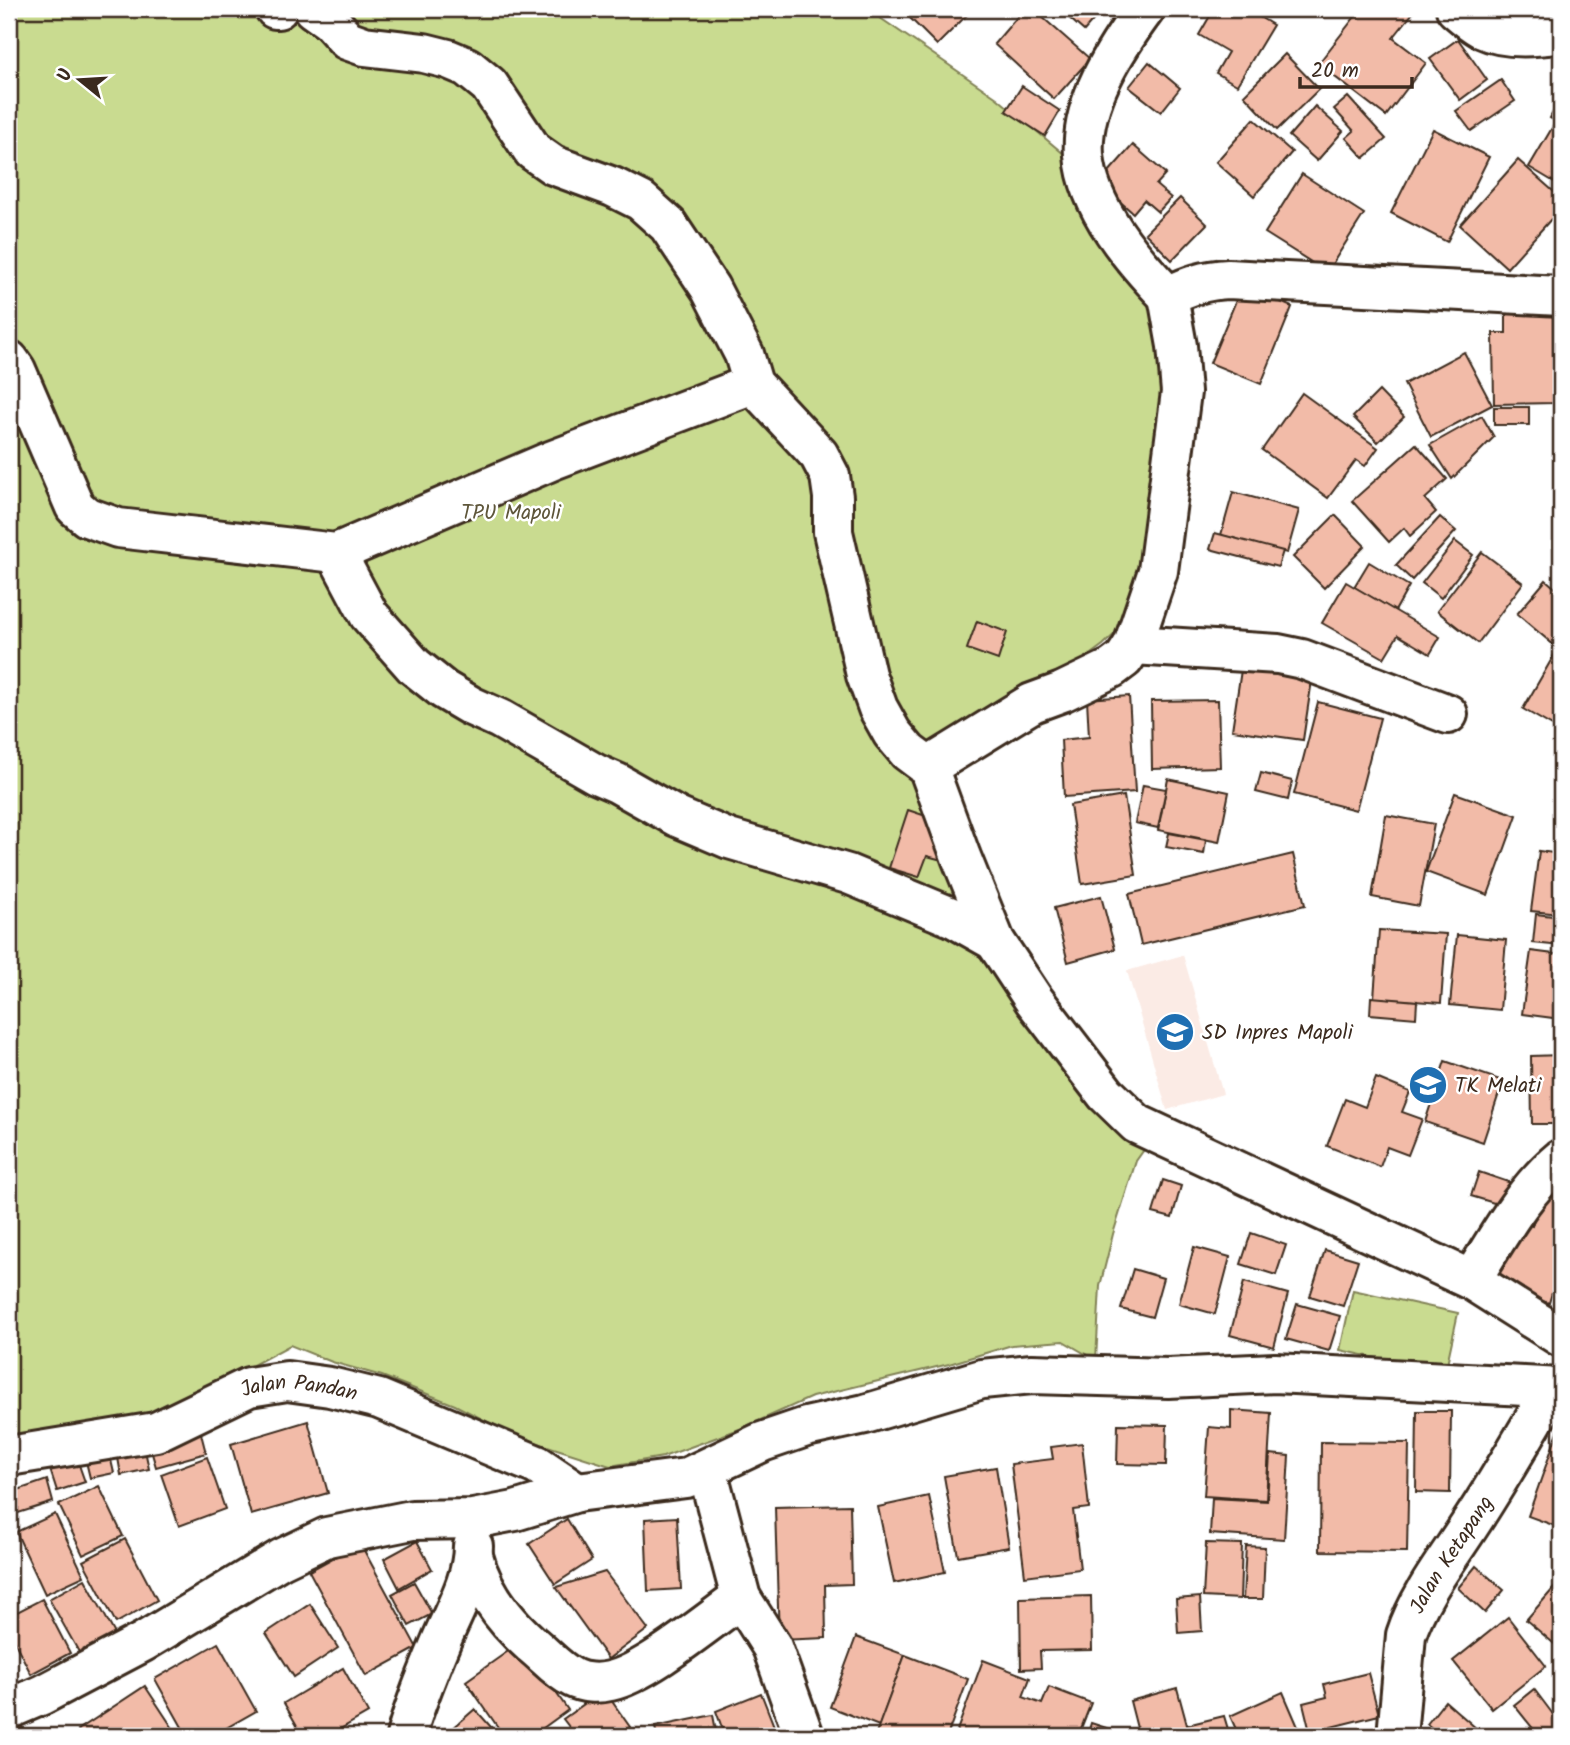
<svg xmlns="http://www.w3.org/2000/svg" width="1570" height="1745" viewBox="0 0 1570 1745" font-family="Kalam,sans-serif">
	<rect width="100%" height="100%" fill="#fff"/>
	<filter id="ink" filterUnits="userSpaceOnUse"><feTurbulence type="fractalNoise" baseFrequency=".0143" numOctaves="2"/><feDisplacementMap in="SourceGraphic" scale="14" xChannelSelector="R" yChannelSelector="G"/><feConvolveMatrix kernelMatrix="1 2 1 2 8 2 1 2 1" color-interpolation-filters="sRGB"/></filter>
	<g filter="url(#ink)">
		<path fill="#fbebe5" d="M1183,955L1223,1094L1167,1110L1127,971Z"/>
		<g fill="#c9db90" stroke="#828257" stroke-width="2">
			<path d="M9,9H867L997,98L1077,165L1177,299L1151,600L1103,645L950,758L953,784L1003,942L1153,1137L1136,1161L1113,1234L1100,1286L1096,1360L1063,1341L1012,1345L949,1364L812,1397L745,1427L663,1457L610,1466L513,1435L455,1405L382,1376L332,1362L290,1345L177,1406L9,1446Z"/>
			<path d="M1353,1290L1458,1313L1445,1373L1340,1350Z"/>
		</g>
		<g fill="#f2bba8" stroke="#3b2a1e" stroke-width="2">
			<path d="M901,9H969L971,11L937,45Z"/>
			<path d="M1024,9H1033L1090,59L1054,99L994,44Z"/>
			<path d="M1059,9H1103L1084,31Z"/>
			<path d="M1214,9H1246L1273,25L1237,85L1216,73L1228,52L1199,35Z"/>
			<path d="M1361,9H1405L1412,14L1393,38L1426,63L1386,116L1318,64Z"/>
			<path d="M1541,9H1561V17L1547,22Z"/>
			<path d="M1458,39L1487,80L1460,100L1430,59Z"/>
			<path d="M1285,54L1319,89L1277,130L1244,95Z"/>
			<path d="M1149,62L1180,88L1161,112L1129,87Z"/>
			<path d="M1501,80L1515,101L1471,131L1456,111Z"/>
			<path d="M1022,86L1060,111L1045,136L1006,111Z"/>
			<path d="M1561,96V124L1550,118Z"/>
			<path d="M1348,97L1386,139L1364,158L1346,138L1354,131L1334,109Z"/>
			<path d="M1315,106L1343,131L1317,161L1289,136Z"/>
			<path d="M1254,119L1292,152L1254,196L1216,162Z"/>
			<path d="M1555,123L1561,127V186L1529,167Z"/>
			<path d="M1433,129L1489,157L1447,242L1391,213Z"/>
			<path d="M1133,145L1166,174L1156,185L1171,198L1158,212L1144,200L1133,213L1099,183Z"/>
			<path d="M1518,160L1561,198V208L1507,268L1460,225Z"/>
			<path d="M1302,174L1364,214L1327,272L1265,233Z"/>
			<path d="M1180,198L1207,224L1172,260L1145,233Z"/>
			<path d="M1242,286L1292,307L1261,384L1210,363Z"/>
			<path d="M1553,313L1554,403L1494,404L1493,333H1506V314Z"/>
			<path d="M1464,352L1492,405L1431,437L1404,384Z"/>
			<path d="M1379,391L1404,417L1378,442L1353,417Z"/>
			<path d="M1302,393L1378,448L1365,466L1356,460L1328,498L1262,450Z"/>
			<rect x="1494" y="407" width="35" height="18"/>
			<path d="M1482,416L1494,437L1452,479L1430,445Z"/>
			<path d="M1416,444L1447,479L1425,499L1436,512L1410,536L1404,528L1389,542L1352,501Z"/>
			<path d="M1233,492L1299,510L1287,553L1221,535Z"/>
			<path d="M1335,515L1365,546L1324,588L1293,557Z"/>
			<path d="M1440,517L1456,531L1412,580L1396,565Z"/>
			<path d="M1215,533L1283,551L1278,567L1210,549Z"/>
			<path d="M1455,541L1473,555L1441,598L1422,583Z"/>
			<path d="M1482,552L1523,583L1478,643L1437,611Z"/>
			<path d="M1369,562L1409,586L1395,611L1354,587Z"/>
			<path d="M1546,580L1561,593V639L1555,646L1517,614Z"/>
			<path d="M1346,582L1440,637L1430,654L1398,635L1384,658L1322,623Z"/>
			<path d="M977,621L1007,632L998,660L967,649Z"/>
			<path d="M1557,650L1561,653V731L1523,709Z"/>
			<path d="M1241,670L1312,680L1303,740L1232,730Z"/>
			<path d="M1129,696L1135,792L1064,797L1061,740L1089,737L1087,699Z"/>
			<path d="M1218,700L1220,767L1152,769L1151,701Z"/>
			<path d="M1318,702L1380,718L1356,810L1294,794Z"/>
			<path d="M1261,773L1292,781L1288,800L1256,792Z"/>
			<path d="M1168,779L1229,792L1219,842L1158,830Z"/>
			<path d="M1143,785L1166,789L1158,828L1135,823Z"/>
			<path d="M1455,793L1517,815L1488,895L1426,872Z"/>
			<path d="M1124,796L1136,875L1082,884L1070,805Z"/>
			<path d="M908,810L938,820L948,839L942,860L927,856L919,877L889,868Z"/>
			<path d="M1386,815L1434,824L1419,906L1372,897Z"/>
			<path d="M1169,833L1206,840L1204,854L1166,847Z"/>
			<path d="M1539,851L1561,854V914L1531,911Z"/>
			<path d="M1293,854L1305,905L1141,945L1129,894Z"/>
			<path d="M1101,896L1115,949L1068,962L1054,908Z"/>
			<path d="M1536,914L1561,917V946L1533,943Z"/>
			<path d="M1379,930L1446,934L1441,1003L1374,998Z"/>
			<path d="M1457,935L1506,940L1500,1010L1450,1005Z"/>
			<path d="M1531,951L1561,955V1019L1522,1014Z"/>
			<path d="M1371,997L1417,1001L1416,1018L1370,1014Z"/>
			<path d="M1561,1055V1124H1532L1531,1056Z"/>
			<path d="M1445,1061L1503,1081L1483,1142L1425,1122Z"/>
			<path d="M1376,1078L1410,1092L1402,1112L1422,1119L1408,1155L1387,1147L1380,1167L1327,1146L1345,1099L1365,1107Z"/>
			<path d="M1479,1172L1511,1183L1504,1206L1471,1196Z"/>
			<path d="M1163,1180L1181,1186L1172,1218L1153,1213Z"/>
			<path d="M1543,1190L1561,1195V1262L1549,1303L1495,1287L1514,1221L1532,1226Z"/>
			<path d="M1251,1233L1286,1245L1276,1275L1241,1264Z"/>
			<path d="M1194,1247L1230,1257L1215,1314L1179,1304Z"/>
			<path d="M1325,1250L1358,1260L1343,1306L1310,1296Z"/>
			<path d="M1133,1269L1163,1278L1152,1317L1121,1309Z"/>
			<path d="M1244,1282L1288,1294L1274,1347L1230,1335Z"/>
			<path d="M1297,1304L1340,1316L1329,1351L1286,1339Z"/>
			<path d="M1231,1410L1271,1413L1266,1500L1204,1496L1209,1427L1231,1429Z"/>
			<path d="M1417,1411H1451L1450,1493L1416,1492Z"/>
			<path d="M308,1421L328,1493L251,1515L231,1444Z"/>
			<path d="M1561,1423V1528L1528,1516Z"/>
			<path d="M1118,1424L1167,1425L1166,1465L1117,1464Z"/>
			<path d="M199,1426L206,1453L156,1467L148,1440Z"/>
			<path d="M143,1441L149,1469L121,1475L116,1446Z"/>
			<path d="M1321,1442L1409,1443L1407,1552L1320,1551Z"/>
			<path d="M107,1443L114,1473L90,1478L83,1449Z"/>
			<path d="M1082,1443L1089,1508L1073,1510L1080,1569L1025,1576L1011,1464L1053,1459L1051,1447Z"/>
			<path d="M73,1448L85,1482L57,1491L46,1457Z"/>
			<path d="M1270,1454L1289,1456L1284,1539L1210,1534L1212,1498L1267,1501Z"/>
			<path d="M207,1457L225,1509L179,1526L161,1474Z"/>
			<path d="M996,1467L1009,1547L958,1556L944,1476Z"/>
			<path d="M47,1480L53,1502L9,1516V1493Z"/>
			<path d="M99,1486L123,1536L83,1555L59,1505Z"/>
			<path d="M929,1496L945,1572L894,1583L878,1507Z"/>
			<path d="M850,1505L852,1584L825,1585L826,1638L779,1640L775,1507Z"/>
			<path d="M55,1514L84,1576L45,1594L16,1532Z"/>
			<path d="M677,1517L681,1589L648,1591L645,1519Z"/>
			<path d="M567,1519L592,1560L555,1584L529,1544Z"/>
			<path d="M125,1539L157,1600L116,1623L83,1561Z"/>
			<path d="M417,1541L432,1569L399,1588L384,1559Z"/>
			<path d="M360,1543L417,1648L366,1676L309,1571Z"/>
			<path d="M1206,1543L1242,1544L1240,1599L1203,1597Z"/>
			<path d="M1246,1546L1265,1547L1263,1599H1243Z"/>
			<path d="M1476,1566L1504,1590L1485,1613L1458,1588Z"/>
			<path d="M605,1572L648,1629L608,1659L556,1587Z"/>
			<path d="M85,1579L115,1634L80,1654L49,1599Z"/>
			<path d="M414,1582L432,1614L409,1626L392,1594Z"/>
			<path d="M1554,1588L1561,1594V1643L1558,1647L1526,1620Z"/>
			<path d="M1091,1596L1092,1650L1040,1651L1041,1668L1021,1669L1020,1598Z"/>
			<path d="M1200,1597L1202,1631L1178,1633L1176,1599Z"/>
			<path d="M42,1599L70,1653L31,1674L9,1631V1616Z"/>
			<path d="M310,1604L338,1648L294,1677L266,1633Z"/>
			<path d="M1508,1617L1546,1666L1492,1709L1453,1661Z"/>
			<path d="M856,1637L905,1655L879,1726L830,1707Z"/>
			<path d="M521,1642L568,1710L532,1736H504L466,1681Z"/>
			<path d="M218,1643L256,1711L212,1736H187L155,1679Z"/>
			<path d="M905,1655L968,1679L947,1736H875Z"/>
			<path d="M983,1660L1030,1678L1023,1697L1042,1704L1049,1687L1091,1703L1078,1736H955Z"/>
			<path d="M343,1668L368,1713L328,1736H303L284,1703Z"/>
			<path d="M1368,1673L1379,1715L1331,1727L1333,1736H1311L1303,1703L1327,1697L1324,1684Z"/>
			<path d="M145,1686L178,1736H82L78,1730Z"/>
			<path d="M1177,1688L1187,1725L1224,1716L1230,1736H1174L1172,1729L1139,1736L1130,1701Z"/>
			<path d="M1534,1689L1561,1725V1731L1555,1736H1539L1514,1705Z"/>
			<path d="M604,1690L630,1727L617,1736H576L563,1719Z"/>
			<path d="M1283,1692L1302,1736H1239L1230,1716Z"/>
			<path d="M761,1693L777,1734L771,1736H725L716,1711Z"/>
			<path d="M1445,1701L1485,1736H1441L1427,1724Z"/>
			<path d="M475,1709L499,1736H444Z"/>
			<path d="M10,1710L28,1736H9Z"/>
			<path d="M713,1715L717,1736H657L655,1727Z"/>
			<path d="M1091,1723L1131,1736H1087Z"/>
		</g>
		<g fill="none" stroke-linecap="round" stroke-linejoin="round">
			<g stroke="#3b2a1e" stroke-width="44">
				<g id="minor">
					<path d="M275,9H278"/>
					<path d="M313,9L330,21L347,40L364,46L424,53L448,59L467,67L489,85L533,151L553,165L613,187L641,201L668,225L710,288L744,354L753,384L819,455L830,476L833,497V532L866,675L878,708L892,733L908,752L928,767L961,857L995,941L1034,1000L1106,1094L1137,1124L1471,1280L1561,1337"/>
					<path d="M1145,9C1116,48 1080,103 1084,155C1088,208 1133,260 1168,296"/>
					<path d="M1456,9C1464,16 1474,24 1483,29C1506,40 1537,37 1561,33"/>
					<path d="M9,360L16,370L75,507L87,517L118,528L336,553L553,460L753,384"/>
					<path d="M336,553L369,615L414,666L444,690L471,706L500,719L596,774L617,783L677,817L729,839L848,874L954,918L995,941"/>
					<path d="M1133,645L1278,654L1302,659L1448,714"/>
					<path d="M928,767L1032,703L1062,692L1112,668L1124,659L1133,645L1158,571L1181,392L1177,346L1168,296C1188,286 1205,280 1228,279L1561,296"/>
					<path d="M1471,1280C1497,1239 1523,1190 1561,1159"/>
					<path id="s1" d="M9,1456L156,1432L249,1387L287,1381L330,1387L379,1399L537,1465L577,1492"/>
					<path d="M707,1469L741,1598L772,1647L804,1736"/>
					<path d="M473,1556C482,1591 504,1620 531,1644C545,1655 557,1670 573,1678C583,1683 598,1684 610,1681C645,1674 710,1620 741,1598"/>
					<path d="M9,1709L42,1695L143,1642L281,1559L327,1537L412,1520L473,1519L515,1511L577,1492L686,1478L762,1442L806,1427L865,1414L982,1379L1032,1374L1168,1378L1275,1373L1561,1388"/>
					<path d="M406,1736C415,1703 429,1670 442,1639C455,1609 473,1578 473,1546"/>
					<path id="s2" d="M1397,1736L1406,1635C1419,1595 1448,1559 1471,1523C1500,1479 1526,1433 1553,1388"/>
				</g>
			</g>
			<use href="#minor" stroke="#fff" stroke-width="38"/>
		</g>
	</g>
	<defs>
		<g id="school-disc" transform="scale(2.0125)"><circle r="9.5" fill="#1f6fb2" stroke="#fff"/><path d="M0-5L7-2L0 1L-7-2ZM-4 1L0 2.5L4 1V4Q0 6-4 4Z" fill="#fff"/></g>
	</defs>
	<g fill-rule="evenodd">
		<use href="#school-disc" x="1175" y="1032"/>
		<use href="#school-disc" x="1428" y="1085"/>
	</g>
	<g text-anchor="middle" stroke-width="5" stroke-linejoin="round" paint-order="stroke">
		<g font-size="21" fill="#5e563a" stroke="#fff">
			<text x="511" y="519">TPU Mapoli</text>
		</g>
		<g font-size="21" fill="#3b2a1e" stroke="#fff" text-anchor="start">
			<text x="1202" y="1039">SD Inpres Mapoli</text>
			<text x="1455" y="1092">TK Melati</text>
		</g>
		<g font-size="21" fill="#3b2a1e" stroke="#fff">
			<text dy="7" stroke="none"><textPath href="#s1" startOffset="303">Jalan Pandan</textPath></text>
			<text dy="7" stroke="none"><textPath href="#s2" startOffset="194">Jalan Ketapang</textPath></text>
		</g>
	</g>
	<rect width="1570" height="1745" fill="none" stroke="#fff" stroke-width="35"/>
	<rect x="18" y="18" width="1535" height="1710" fill="none" stroke="#3b2a1e" stroke-width="2.5" filter="url(#ink)"/>
	<g transform="translate(80 80) rotate(288)" stroke="#ffffff" stroke-width="5" paint-order="stroke">
	<path d="M0-5L12 26L0 18L-12 26Z" fill="#3b2a1e"/>
	<text y="-10" font-size="19" font-weight="bold" text-anchor="middle" fill="#3b2a1e">U</text>
	</g>
	<path d="M1300 77v10h112v-10" fill="none" stroke="#3b2a1e" stroke-width="3.5"/>
	<text x="1311" y="77" font-size="21" fill="#3b2a1e" stroke="#ffffff" stroke-width="5" paint-order="stroke">20 m</text>
</svg>
